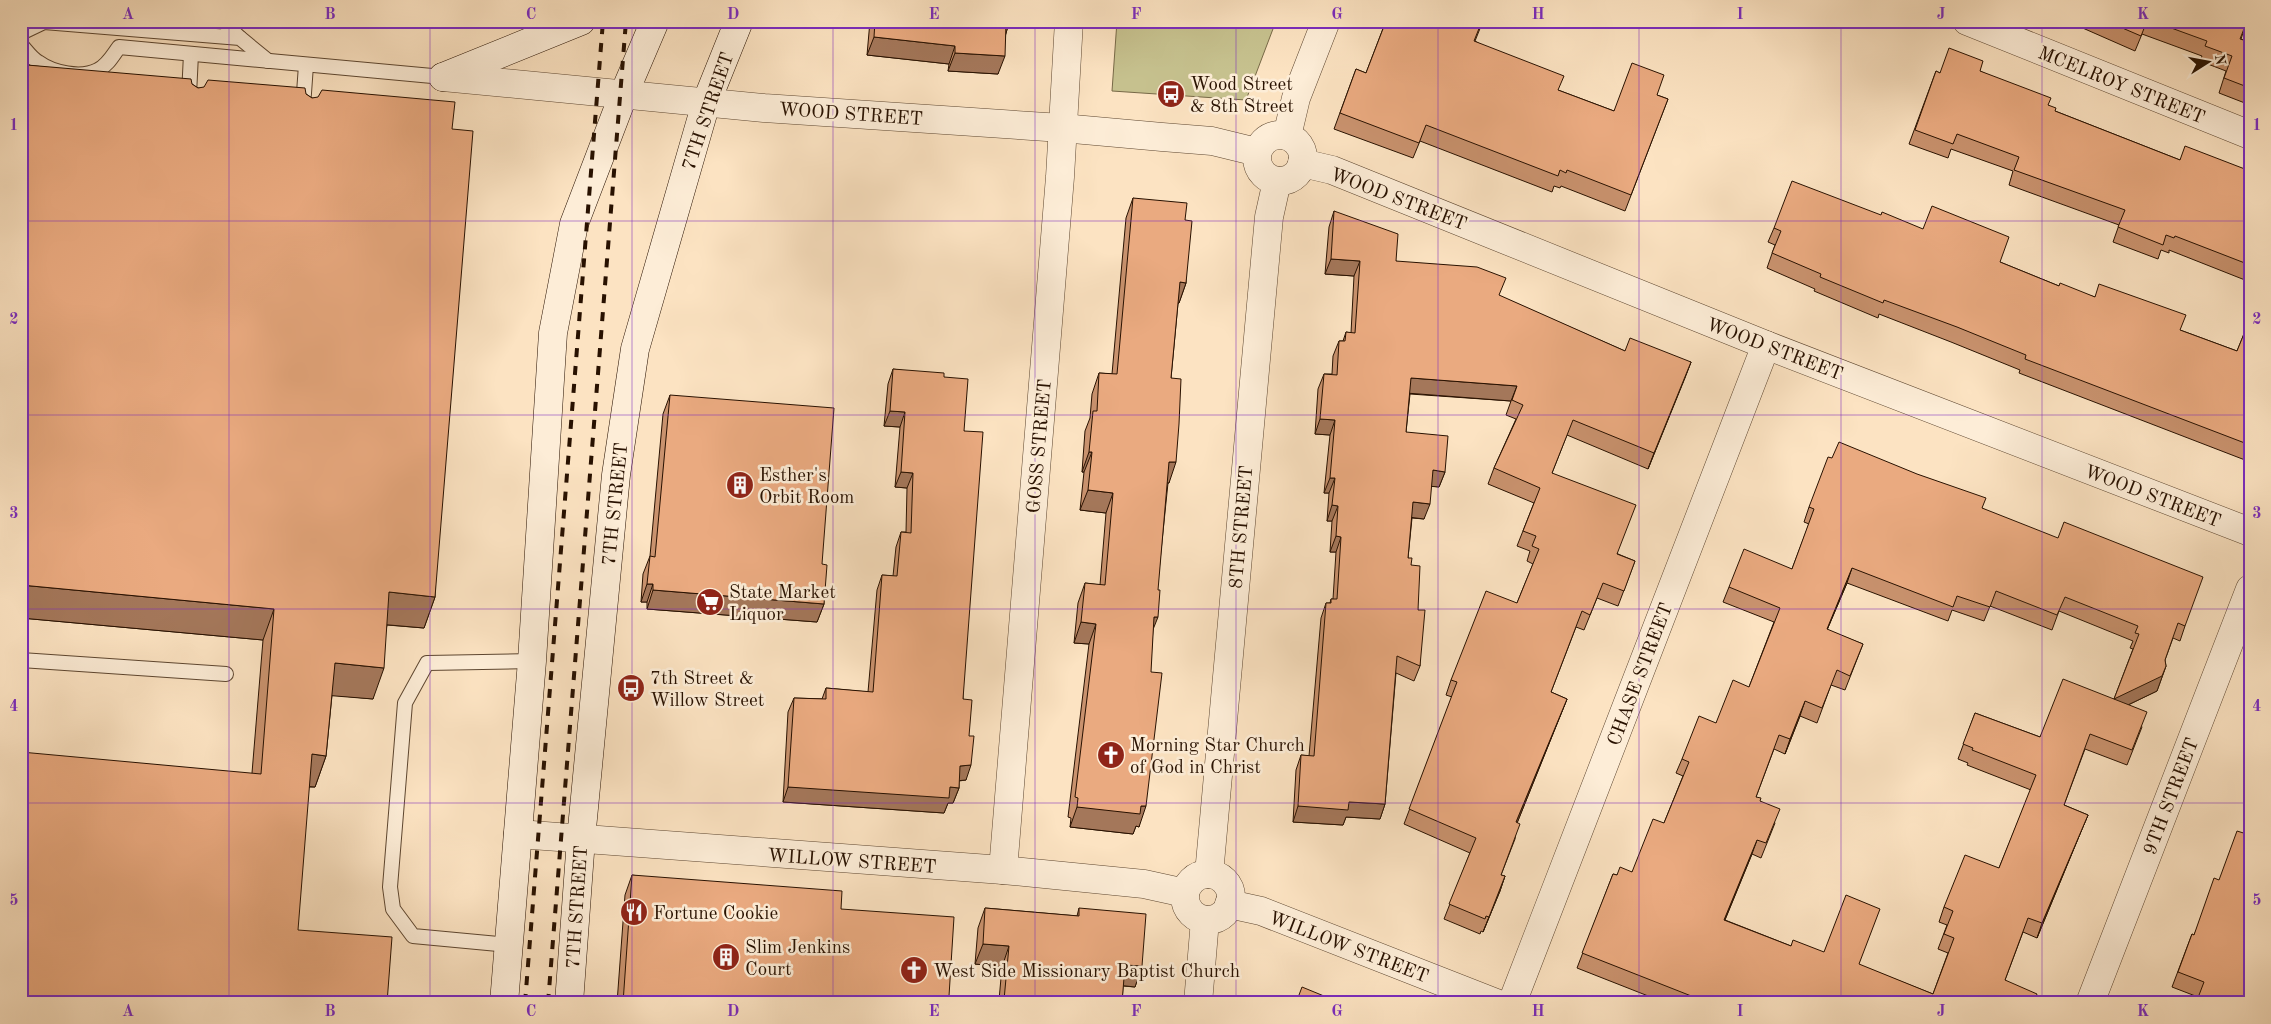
<svg xmlns="http://www.w3.org/2000/svg" width="2271" height="1024" viewBox="0 0 2271 1024" font-family="'Old Standard TT',serif">
	<rect width="100%" height="100%" fill="#fce3c2"/>
	<filter id="stains"><feTurbulence type="fractalNoise" baseFrequency=".004" numOctaves="4"/><feColorMatrix values="0 0 0 0 .2 0 0 0 0 .09 0 0 0 0 .02 0 0 0 .5 -.17"/></filter>
	<radialGradient id="worn" r=".72"><stop offset=".6" stop-color="#630" stop-opacity="0"/><stop offset="1" stop-color="#630" stop-opacity=".3"/></radialGradient>
	<path fill="#c6c18e" stroke="#776947" d="M1117,21H1276L1246,100L1112,91Z"/>
	<g fill="none" stroke-linecap="round" stroke-linejoin="round">
		<g stroke="#5d4630" stroke-width="16">
			<g id="service">
				<path d="M222,21L240,38"/>
				<path d="M21,33L44,22L240,38L268,61"/>
				<path d="M21,45C26,50 31,58 38,62C53,73 81,79 98,70C108,65 113,55 119,47L443,77"/>
				<path d="M189,95L191,54"/>
				<path d="M303,107L306,65"/>
				<path d="M21,660L226,674"/>
				<path d="M509,945L413,936L393,909L390,887L405,703L427,663L532,661"/>
			</g>
		</g>
		<g stroke="#5d4630" stroke-width="29">
			<g id="minor">
				<path d="M1967,21L2250,135"/>
				<path d="M443,77L764,108L1062,128L1162,137L1212,141L1257,152"/>
				<circle cx="1280" cy="158" r="23"/>
				<path d="M1287,136L1296,98L1326,21"/>
				<path d="M1302,163L1332,170L1766,345L2250,532"/>
				<path d="M518,834L1003,870L1144,884L1185,893"/>
				<path d="M1003,870L1060,177L1069,21"/>
				<path d="M1209,874L1269,217L1277,181"/>
				<circle cx="1208" cy="897" r="23"/>
				<path d="M1229,904L1261,911L1496,1003"/>
				<path d="M1198,1003L1205,920"/>
				<path d="M1512,1003L1766,345"/>
				<path d="M2090,1003L2250,589"/>
			</g>
		</g>
		<g stroke="#281100" stroke-width="29">
			<g id="secondary">
				<path d="M443,77L581,21"/>
				<path d="M504,1003L532,661L553,333L574,224L623,96L655,21"/>
				<path d="M569,1003L581,839L616,475L635,349L706,103L739,21"/>
			</g>
		</g>
		<use href="#service" stroke="#fdedd7" stroke-width="14"/>
		<use href="#minor" stroke="#fdedd7" stroke-width="28"/>
		<use href="#secondary" stroke="#fdedd7" stroke-width="28"/>
		<g stroke="#281100" stroke-width="4" stroke-dasharray="9 9" stroke-linecap="butt">
			<path d="M525,1003L603,21"/>
			<path d="M548,1003L626,21"/>
		</g>
	</g>
	<g fill="#c9926e" stroke="#281100" fill-rule="evenodd">
		<path d="M870,21H1009L1006,33L998,74L948,71L949,64L867,55Z"/>
		<path d="M1382,21H1483L1475,41L1558,90L1614,111L1657,95L1668,99L1625,211L1561,186L1560,188L1554,186L1552,192L1420,141L1413,158L1334,129L1356,69L1366,73L1384,26L1381,24Z"/>
		<path d="M2069,21H2247L2241,39L2250,42V105L2219,93L2226,71L2200,61L2202,56L2142,34L2135,51L2069,22Z"/>
		<path d="M27,65L192,84L198,88L306,94L312,98L452,129L435,597L424,628L387,625L373,699L332,695L326,756L315,787H310L21,1003L252,773L263,640L21,618V81Z"/>
		<path d="M1936,71L1940,73L1980,71L2048,105L2055,111L2180,160L2250,171V282L2169,250V253L2161,250L2158,259L2113,242L2119,225L2009,185L2013,171L1951,149L1948,158L1909,144Z"/>
		<path d="M1133,198L1185,220L1186,283L1179,303H1178L1171,378L1169,483H1168L1153,629L1139,827L1136,826L1133,834L1070,827L1071,818L1068,817L1089,644L1074,643L1078,603L1085,583L1100,585L1106,513L1080,510L1084,472H1082L1085,431L1090,418L1092,394L1099,373L1112,374L1126,218Z"/>
		<path d="M1334,211L1396,261L1499,296L1625,351L1691,362L1648,469L1567,435L1552,473L1618,554L1635,561L1618,606L1597,598L1584,630L1576,627L1551,692L1567,699L1517,823L1515,839L1501,875L1505,876L1500,891L1483,932L1481,931L1480,934L1444,919L1470,853L1404,824L1452,697L1446,695L1451,680L1517,603L1533,564L1527,561L1530,551L1517,546L1534,503L1488,484L1494,468L1516,419L1506,415L1511,401L1410,394L1406,432L1445,472L1439,487L1431,486L1424,519L1412,518L1408,558L1411,565L1418,610L1420,666L1414,681L1396,673L1385,804L1380,819L1346,817L1343,825L1293,822L1296,770L1301,755L1309,756L1321,618L1326,603H1330L1331,599H1333L1336,552H1330L1332,521H1327L1329,493H1324L1330,435L1315,434L1318,389L1324,374H1332L1333,356L1339,341H1343L1346,332L1351,333L1354,276L1325,274L1329,227Z"/>
		<path d="M1774,228L2000,262L2059,286L2095,297L2180,330L2237,351L2250,319V449L2245,460L2019,373L2020,370L1951,342L1879,314L1878,318L1814,291L1815,289L1767,268L1775,245L1768,242Z"/>
		<path d="M893,369L944,377L964,431L963,699L966,780L959,781V788L953,803H948L944,813L783,802L788,712L794,698L822,699L826,688L868,692L877,590L882,575L893,576L896,547L901,532H906L907,488L895,487L900,427L884,426L888,384Z"/>
		<path d="M670,395L822,564L824,604L817,622L647,609V602H641L643,574L650,556L663,414Z"/>
		<path d="M1809,507L1982,508L2185,626L2180,641L2173,638L2165,660L2166,666L2157,691L2128,705L2142,727L2127,765L2085,749L2064,805L2088,815L2082,829L2037,938L2023,932L2005,980L2034,1003H1666L1577,968L1613,874L1617,875L1632,872L1664,823L1683,776L1676,773L1682,759L1716,723L1749,687L1774,622L1723,602L1729,587L1792,569L1809,524L1804,522ZM1847,583L1948,621L1952,610L1984,621L1990,606L2052,630L2059,611L2133,641L2130,648L2133,649L2114,699L2040,737L1975,713L1958,759L1968,763L1967,765L2031,790L1999,868L1944,907L1939,922L1947,925L1938,949L1948,953L1933,994L1859,965L1791,946L1725,920L1752,854L1761,858L1775,823L1760,801L1756,797L1774,749L1785,754L1800,716L1817,723L1831,685L1845,690L1863,644L1827,630Z"/>
		<path d="M632,875L841,909L949,996L999,1000L1002,967L975,964L978,928L985,908L1077,916L1079,908L1142,966L1135,987L1123,986L1122,1003H617L625,895Z"/>
		<path d="M2219,880L2250,1003L2198,997L2172,987L2192,934L2194,935Z"/>
	</g>
	<g fill="#a4775a" stroke="#281100">
		<path d="M1006,24H1009L1003,42Z"/>
		<path d="M874,37L955,46L949,64L867,55Z"/>
		<path d="M955,53L1005,56L998,74L948,71Z"/>
		<path d="M1331,259L1360,261L1354,276L1325,274Z"/>
		<path d="M1180,282L1186,283L1179,303H1172Z"/>
		<path d="M1691,362L1685,378L1648,469L1654,453Z"/>
		<path d="M1411,378L1517,386L1511,401L1406,393Z"/>
		<path d="M890,411L905,412L900,427L884,426Z"/>
		<path d="M1320,419L1335,420L1330,435L1315,434Z"/>
		<path d="M1089,452H1092L1084,472H1082Z"/>
		<path d="M1169,462H1176L1169,483L1162,482Z"/>
		<path d="M1433,470L1445,472L1439,487L1427,486Z"/>
		<path d="M901,472L913,473L907,488L895,487Z"/>
		<path d="M1330,478H1335L1329,493H1324Z"/>
		<path d="M1088,490L1113,493L1106,513L1080,510Z"/>
		<path d="M1413,502L1430,504L1424,519L1408,517Z"/>
		<path d="M1332,505L1338,506L1332,521H1327Z"/>
		<path d="M1336,536L1341,537L1336,552H1330Z"/>
		<path d="M1852,568L1847,583L1821,644L1827,629Z"/>
		<path d="M647,584H653L647,602H641Z"/>
		<path d="M21,585L274,609L263,640L21,618Z"/>
		<path d="M653,590L824,604L817,622L647,609Z"/>
		<path d="M389,592L435,597L424,628L378,624Z"/>
		<path d="M1154,617H1158L1150,637Z"/>
		<path d="M1081,622L1096,624L1089,644L1074,643Z"/>
		<path d="M335,663L384,668L373,699L323,695Z"/>
		<path d="M2166,666L2157,691L2109,714L2114,699Z"/>
		<path d="M1567,699L1561,714L1511,838L1516,822Z"/>
		<path d="M1805,701L1800,716L1785,754L1790,739Z"/>
		<path d="M312,754L326,756L315,787L301,786Z"/>
		<path d="M971,765L966,780L955,781L960,766Z"/>
		<path d="M788,787H950L959,788L953,803H948L944,813L783,802Z"/>
		<path d="M1349,802L1385,804L1380,819L1346,817L1343,825L1293,822L1298,806Z"/>
		<path d="M1141,806H1146L1139,827L1136,826L1133,834L1070,827L1077,807Z"/>
		<path d="M2088,815L2082,829L2037,938L2042,923Z"/>
		<path d="M1757,840L1752,854L1719,934L1724,920Z"/>
		<path d="M1505,876L1500,891L1483,932L1489,917Z"/>
		<path d="M983,944L1009,946L1002,967L975,964Z"/>
		<path d="M1125,965L1142,966L1135,987L1117,985Z"/>
	</g>
	<g fill="#eaaa80" stroke="#281100">
		<path d="M875,21H1009V24H1006L1005,56L955,53V46L874,37Z"/>
		<path d="M1386,21H1482L1474,41L1564,76L1558,90L1614,111L1632,63L1664,75L1657,95L1668,99L1631,195L1567,170L1566,173L1560,170L1558,176L1426,125L1419,143L1340,113L1356,69L1366,73Z"/>
		<path d="M2106,21H2147L2141,36Z"/>
		<path d="M2152,21H2247L2240,39L2250,42V88L2224,78L2232,56L2205,46L2207,41Z"/>
		<path d="M1949,48L1983,61L1980,71L2051,98L2048,105L2056,108L2055,111L2180,160L2185,146L2250,171V265L2175,236L2174,238L2166,235L2163,245L2118,227L2125,210L2014,170L2019,157L1957,134L1953,144L1915,130L1936,71L1940,73Z"/>
		<path d="M27,65L191,79L192,84L198,88L204,87L208,80L305,88L306,94L312,98L318,97L322,90L455,102L452,129L473,131L435,597L389,592L384,668L335,663L326,756L312,754L298,930L392,937L387,1003H21V752L261,774L274,609L21,585V94H25Z"/>
		<path d="M1792,181L1881,215L1882,212L1923,229L1932,206L2009,237L2000,262L2059,286L2060,283L2095,297L2099,284L2186,315L2180,330L2237,351L2250,319V445L2025,359L2026,355L1957,327L1884,300L1883,303L1820,277L1821,274L1772,253L1781,231L1774,228Z"/>
		<path d="M1133,198L1187,203L1185,220L1192,221L1186,283L1180,282L1171,378L1181,379L1179,424L1176,462H1169L1158,590H1160L1158,617H1154L1151,672L1162,673L1146,806H1141L1140,814L1077,807L1078,798L1075,797L1096,624L1081,622L1085,583L1105,585L1113,493L1088,490L1092,452H1089L1093,411H1097L1099,373L1117,374Z"/>
		<path d="M1334,211L1398,234L1396,261L1477,267L1506,278L1499,295L1625,351L1630,338L1691,362L1654,453L1573,420L1552,473L1636,505L1617,554L1635,561L1624,591L1603,583L1590,615L1582,611L1551,692L1567,699L1516,822L1520,824L1501,875L1505,876L1489,917L1486,916L1485,919L1449,904L1476,838L1409,809L1457,682L1451,680L1486,591L1517,603L1539,549L1532,546L1536,536L1523,531L1540,488L1494,468L1523,405L1512,400L1517,386L1411,378L1406,432L1448,436L1445,472L1433,470L1430,504L1413,502L1408,558H1412L1411,565L1420,566L1418,610H1425L1420,666L1397,656L1385,804L1349,802L1348,810L1298,806L1301,755L1314,756L1326,603H1331V599H1337L1341,537L1336,536L1338,506L1332,505L1335,478H1330L1335,420L1320,419L1324,374L1337,375L1339,341H1345L1346,332L1355,333L1360,261L1331,259Z"/>
		<path d="M893,369L944,373V377L968,379L964,431L983,432L963,699L972,700L969,736H974L971,765L960,766L959,788L950,787L949,798L788,787L794,698L826,699V688L873,692L882,575L897,576L901,532L911,533L913,473L901,472L905,412L890,411Z"/>
		<path d="M670,395L834,408L822,564L827,565L824,604L653,590V584H647L650,556L655,557Z"/>
		<path d="M1839,442L1917,474L1986,498L1982,508L2058,538L2064,522L2203,577L2185,626L2178,623L2165,660L2166,666L2162,676L2114,699L2139,634L2135,633L2138,626L2065,597L2057,615L1996,591L1990,607L1957,596L1953,607L1852,568L1827,629L1863,644L1850,676L1837,670L1822,708L1805,701L1790,739L1779,735L1756,797L1761,798L1760,801L1780,809L1766,843L1757,840L1724,920L1791,946L1793,940L1824,952L1846,895L1880,909L1859,964L1933,994L1954,938L1944,934L1953,911L1944,907L1965,855L1999,868L2036,775L1972,750L1973,748L1963,744L1975,713L2040,737L2063,679L2147,712L2132,750L2090,734L2064,805L2088,815L2042,923L2028,918L2005,980L2037,994L2034,1003H1723L1706,996L1704,1001L1582,953L1613,874L1617,875L1620,867L1632,872L1653,819L1664,823L1689,762L1682,759L1699,716L1716,723L1733,680L1749,687L1780,608L1729,587L1744,549L1792,569L1814,509L1809,507L1828,457L1832,458Z"/>
		<path d="M2237,831L2250,835V1003H2196L2204,982L2178,972L2192,934L2194,935L2214,878L2219,880Z"/>
		<path d="M632,875L842,891L841,909L954,917L949,996L1004,1000L1009,946L983,944L985,908L1079,916V908L1146,914L1142,966L1125,965L1122,1003H623Z"/>
		<path d="M1302,987L1341,1003H1296Z"/>
	</g>
	<path fill="none" stroke="#7b2cbf" stroke-width="1" stroke-opacity="0.55" d="M229,21V1003M430,21V1003M632,21V1003M833,21V1003M1035,21V1003M1236,21V1003M1438,21V1003M1639,21V1003M1841,21V1003M2042,21V1003M21,221H2250M21,415H2250M21,609H2250M21,803H2250"/>
	<defs>
		<g id="bus-disc" transform="scale(1.4375)"><circle r="9.5" fill="#8f2418" stroke="#fdedd7"/><path d="M-5-6H5V4H4V6H2V4H-2V6H-4V4H-5ZM-3.5-4V0h7V-4ZM-3.5 1.2v1.5H-2V1.2ZM2 1.2v1.5H3.5V1.2Z" fill="#fff"/></g>
		<g id="building-disc" transform="scale(1.4375)"><circle r="9.5" fill="#8f2418" stroke="#fdedd7"/><path d="M-4-6H4V6H1V3H-1V6H-4ZM-2.5-4.3h1.7v1.8h-1.7ZM.8-4.3h1.7v1.8H.8ZM-2.5-1h1.7V.8h-1.7ZM.8-1h1.7V.8H.8Z" fill="#fff"/></g>
		<g id="supermarket-disc" transform="scale(1.4375)"><circle r="9.5" fill="#8f2418" stroke="#fdedd7"/><path d="M-6-5.5h2.5l.6 2H6L4.5 2H-2.5L-4.4-4H-6ZM-1.5 3.2a1.3 1.3 0 1 0 .1 0ZM3 3.2a1.3 1.3 0 1 0 .1 0Z" fill="#fff"/></g>
		<g id="church-disc" transform="scale(1.4375)"><circle r="9.5" fill="#8f2418" stroke="#fdedd7"/><path d="M-1.2-6h2.4v3.5h3.3v2.4h-3.3V6h-2.4V-.1h-3.3v-2.4h3.3Z" fill="#fff"/></g>
		<g id="restaurant-disc" transform="scale(1.4375)"><circle r="9.5" fill="#8f2418" stroke="#fdedd7"/><path d="M-5-6h1v4h1v-4h1v4h1v-4h1v5L-1.5 .5V6h-2V.5L-5-1ZM5-6V6H3V1.5H1.5Q1.5-4 5-6Z" fill="#fff"/></g>
	</defs>
	<g fill-rule="evenodd">
		<use href="#bus-disc" x="1171" y="94"/>
		<use href="#building-disc" x="740" y="485"/>
		<use href="#supermarket-disc" x="710" y="602"/>
		<use href="#bus-disc" x="631" y="688"/>
		<use href="#church-disc" x="1111" y="755"/>
		<use href="#restaurant-disc" x="634" y="912"/>
		<use href="#building-disc" x="726" y="957"/>
		<use href="#church-disc" x="914" y="970"/>
	</g>
	<g text-anchor="middle" stroke-width="5" stroke-linejoin="round" paint-order="stroke">
		<g font-size="19" fill="#281100" stroke="#fdedd7" text-anchor="start">
			<text x="1190" y="90">Wood Street<tspan x="1190" dy="22">&amp; 8th Street</tspan></text>
			<text x="759" y="481">Esther's<tspan x="759" dy="22">Orbit Room</tspan></text>
			<text x="729" y="598">State Market<tspan x="729" dy="22">Liquor</tspan></text>
			<text x="650" y="684">7th Street &amp;<tspan x="650" dy="22">Willow Street</tspan></text>
			<text x="1130" y="751">Morning Star Church<tspan x="1130" dy="22">of God in Christ</tspan></text>
			<text x="653" y="919">Fortune Cookie</text>
			<text x="745" y="953">Slim Jenkins<tspan x="745" dy="22">Court</tspan></text>
			<text x="933" y="977">West Side Missionary Baptist Church</text>
		</g>
		<g font-size="19" fill="#281100" stroke="#fdedd7">
			<text transform="translate(2122 84) rotate(22)" y="7">MCELROY STREET</text>
			<text transform="translate(707 111) rotate(-71)" y="7">7TH STREET</text>
			<text transform="translate(851 113) rotate(4)" y="7">WOOD STREET</text>
			<text transform="translate(1399 198) rotate(21)" y="7">WOOD STREET</text>
			<text transform="translate(1775 348) rotate(21)" y="7">WOOD STREET</text>
			<text transform="translate(1038 446) rotate(-85)" y="7">GOSS STREET</text>
			<text transform="translate(2153 495) rotate(21)" y="7">WOOD STREET</text>
			<text transform="translate(614 504) rotate(-84)" y="7">7TH STREET</text>
			<text transform="translate(1240 527) rotate(-85)" y="7">8TH STREET</text>
			<text transform="translate(1639 674) rotate(-69)" y="7">CHASE STREET</text>
			<text transform="translate(2170 796) rotate(-69)" y="7">9TH STREET</text>
			<text transform="translate(852 860) rotate(4)" y="7">WILLOW STREET</text>
			<text transform="translate(576 907) rotate(-86)" y="7">7TH STREET</text>
			<text transform="translate(1349 946) rotate(21)" y="7">WILLOW STREET</text>
		</g>
	</g>
	<rect width="2271" height="1024" fill="none" stroke="#fce3c2" stroke-width="55"/>
	<g transform="translate(2208 62) rotate(79)" stroke="#fdedd7" stroke-width="4" paint-order="stroke">
	<path d="M0-4L9 19L0 12L-9 19Z" fill="#281100"/>
	<text y="-8" font-size="14" font-weight="bold" text-anchor="middle" fill="#281100">N</text>
	</g>
	<rect x="28" y="28" width="2216" height="968" fill="none" stroke="#7b2cbf" stroke-width="2"/>
	<g font-size="16" text-anchor="middle" font-weight="bold" fill="#7b2cbf">
		<text x="128" y="19">A</text>
		<text x="330" y="19">B</text>
		<text x="531" y="19">C</text>
		<text x="733" y="19">D</text>
		<text x="934" y="19">E</text>
		<text x="1136" y="19">F</text>
		<text x="1337" y="19">G</text>
		<text x="1538" y="19">H</text>
		<text x="1740" y="19">I</text>
		<text x="1941" y="19">J</text>
		<text x="2143" y="19">K</text>
		<text x="14" y="130">1</text>
		<text x="2257" y="130">1</text>
		<text x="14" y="324">2</text>
		<text x="2257" y="324">2</text>
		<text x="14" y="518">3</text>
		<text x="2257" y="518">3</text>
		<text x="14" y="711">4</text>
		<text x="2257" y="711">4</text>
		<text x="14" y="905">5</text>
		<text x="2257" y="905">5</text>
		<text x="128" y="1016">A</text>
		<text x="330" y="1016">B</text>
		<text x="531" y="1016">C</text>
		<text x="733" y="1016">D</text>
		<text x="934" y="1016">E</text>
		<text x="1136" y="1016">F</text>
		<text x="1337" y="1016">G</text>
		<text x="1538" y="1016">H</text>
		<text x="1740" y="1016">I</text>
		<text x="1941" y="1016">J</text>
		<text x="2143" y="1016">K</text>
	</g>
	<rect width="100%" height="100%" filter="url(#stains)"/>
	<rect width="100%" height="100%" fill="url(#worn)"/>
</svg>
